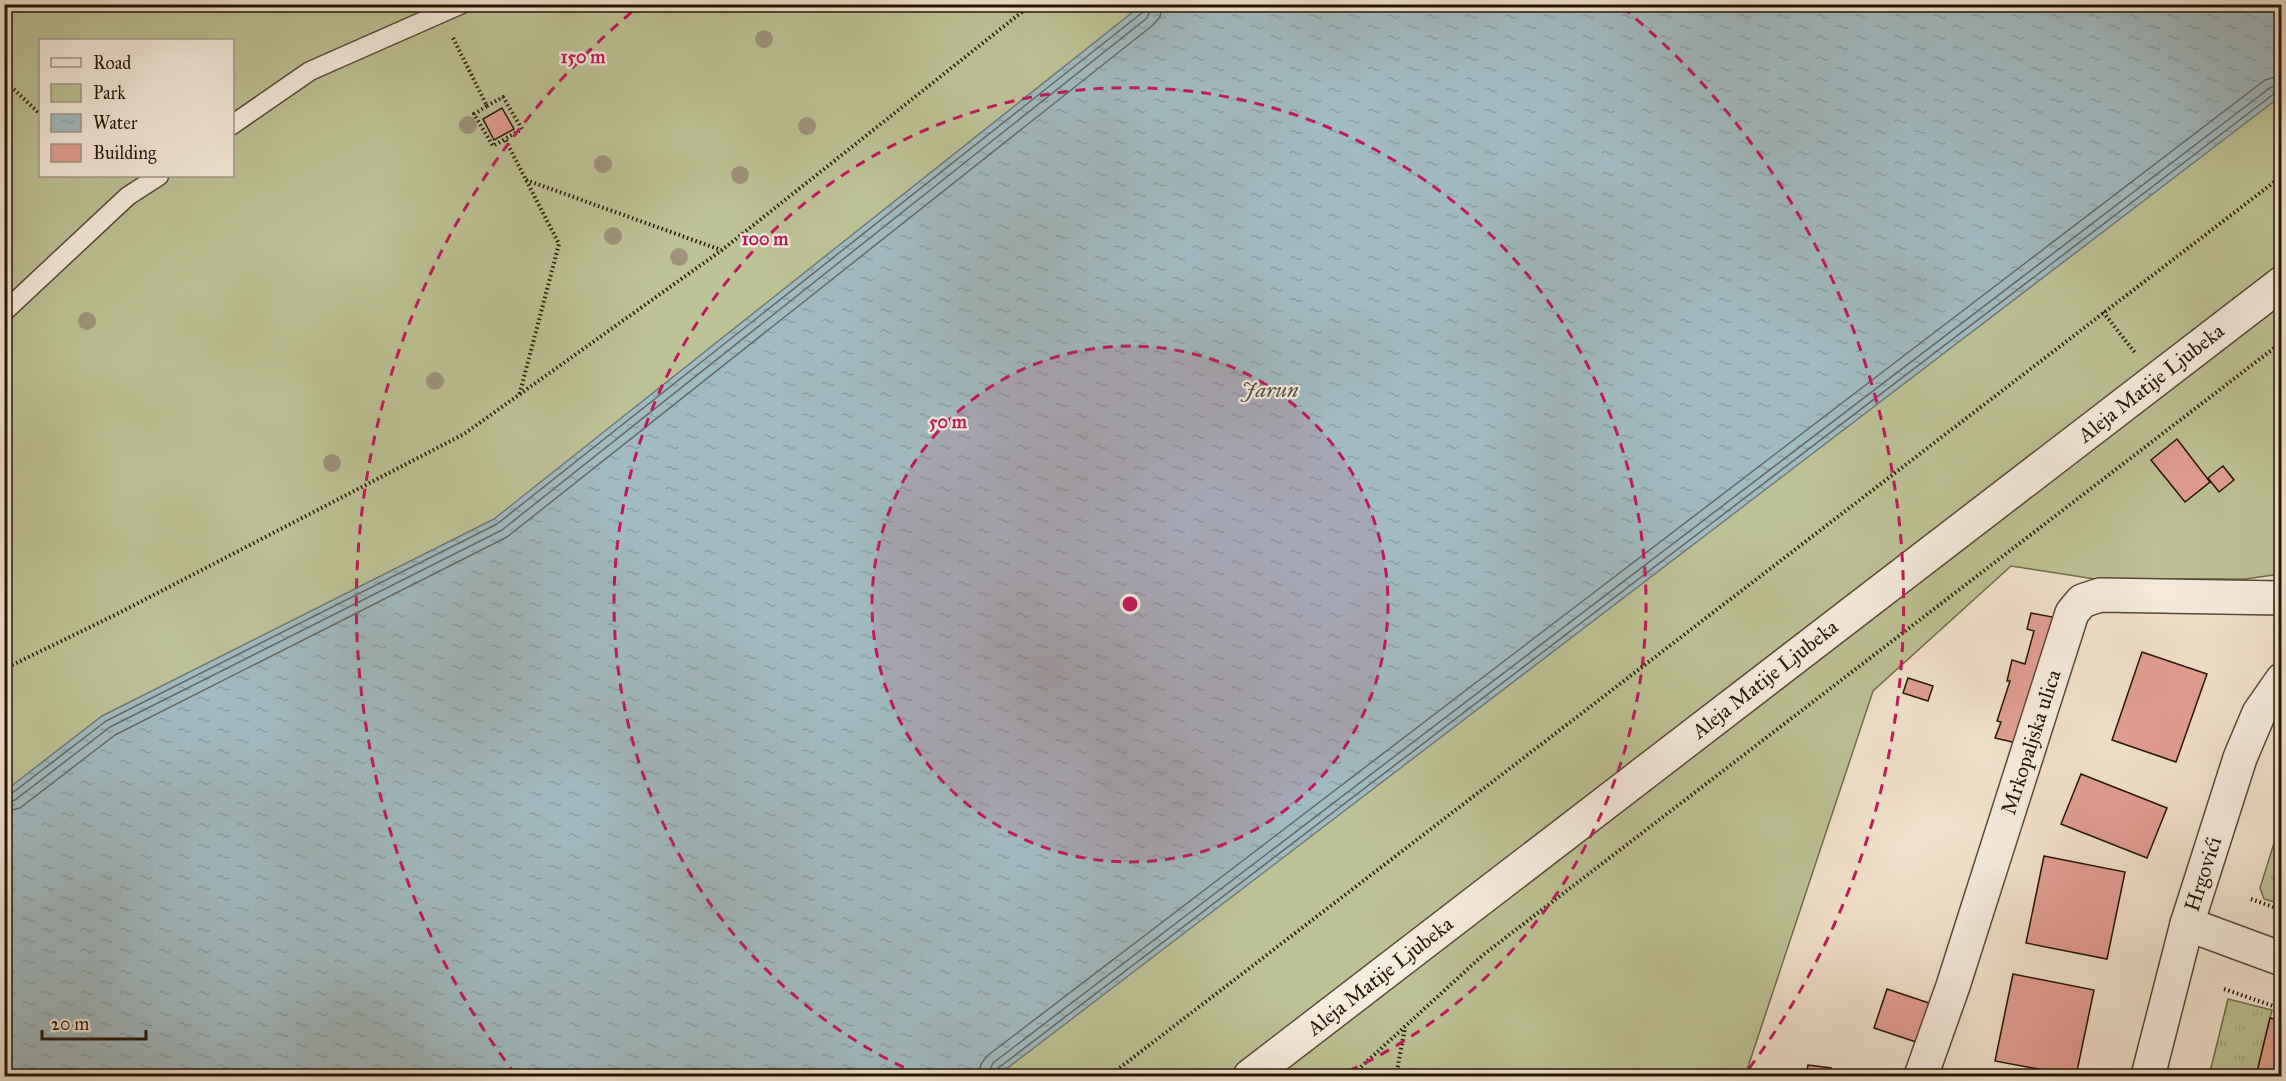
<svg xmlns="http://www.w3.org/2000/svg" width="2286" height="1081" viewBox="0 0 2286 1081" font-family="'IM FELL Great Primer',serif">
	<defs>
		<pattern id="grass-tufts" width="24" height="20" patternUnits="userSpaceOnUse" patternTransform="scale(1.5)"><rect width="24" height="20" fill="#bec396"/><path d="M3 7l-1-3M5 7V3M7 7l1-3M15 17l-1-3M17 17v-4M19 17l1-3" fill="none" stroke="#a3a780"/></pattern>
		<pattern id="water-ripples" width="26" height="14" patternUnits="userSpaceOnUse" patternTransform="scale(1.5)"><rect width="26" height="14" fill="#a1bbc2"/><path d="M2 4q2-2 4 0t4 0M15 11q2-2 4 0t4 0" fill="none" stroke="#8aa0a5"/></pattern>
	</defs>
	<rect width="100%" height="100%" fill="#f3e3cc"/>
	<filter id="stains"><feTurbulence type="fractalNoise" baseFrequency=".00333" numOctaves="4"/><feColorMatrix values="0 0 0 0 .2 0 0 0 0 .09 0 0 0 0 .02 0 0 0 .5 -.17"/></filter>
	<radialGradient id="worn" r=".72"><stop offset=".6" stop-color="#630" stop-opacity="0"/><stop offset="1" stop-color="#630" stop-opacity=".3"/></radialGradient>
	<g fill="url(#grass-tufts)" stroke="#716c4d" stroke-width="1.5">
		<path d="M2281,821V904L2264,899L2260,888Z"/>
		<path d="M2228,999L2272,1010L2256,1076H2209Z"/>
	</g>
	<path fill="#bec396" stroke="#716c4d" stroke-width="1.5" fill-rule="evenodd" d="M5,5H2281V574L2245,579H2095L2011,566L1873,691L1745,1076H1455L1413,1069L1391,1076H5ZM40,40H232V176H40Z"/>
	<path fill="url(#water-ripples)" stroke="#6f7976" stroke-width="1.5" d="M1143,4L2281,5V96L997,1076H5V791L102,716L494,519Z"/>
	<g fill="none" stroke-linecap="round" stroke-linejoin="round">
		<g stroke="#626863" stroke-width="1.5">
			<path d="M4,796L11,794L106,721L497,524L1143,12L1146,4"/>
			<path d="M4,803L15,800L110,727L502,530L1147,18L1153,4"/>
			<path d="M4,812L20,808L115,735L507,537L1153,25L1160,17L1162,4"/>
			<path d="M978,1076L981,1064L987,1056L2265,80L2282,75"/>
			<path d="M987,1076L993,1063L2271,87L2282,84"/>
			<path d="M995,1076L997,1069L2275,93L2282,92"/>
		</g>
	</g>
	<g fill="#e4a093" stroke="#241604" stroke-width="1.5">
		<path d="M502,108L514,129L494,140L483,119Z"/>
		<path d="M2177,439L2210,482L2185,502L2151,460Z"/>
		<path d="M2223,466L2234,480L2219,492L2208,478Z"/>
		<path d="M2031,613L2058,618L2021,744L1995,738L2001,722L1997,721L2010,681H2007L2012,660L2025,664L2034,631L2027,629Z"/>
		<path d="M2142,652L2207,674L2176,762L2112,740Z"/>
		<path d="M1908,678L1933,686L1928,701L1903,693Z"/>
		<path d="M2081,774L2167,808L2147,858L2061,824Z"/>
		<path d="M2044,856L2125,872L2107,959L2026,943Z"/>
		<path d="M2013,974L2094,990L2076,1076L1995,1061Z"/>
		<path d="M1887,989L1935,1005L1922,1044L1874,1028Z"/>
		<path d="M2270,1018L2282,1021V1076H2256Z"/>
		<path d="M1808,1065L1831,1068L1830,1076H1806Z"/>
	</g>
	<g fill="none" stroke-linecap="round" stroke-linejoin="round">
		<g stroke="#584936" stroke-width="21">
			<g id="lane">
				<path d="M232,125L310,71L462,4"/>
				<path d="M4,312L128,196L159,176"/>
			</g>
		</g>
		<g stroke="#584936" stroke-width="36">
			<g id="street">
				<path d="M2187,924L2282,959"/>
				<path d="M1250,1076L2282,283"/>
				<path d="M1921,1076L1953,986L2072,613L2082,601L2100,595L2282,598"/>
				<path d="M2148,1076L2187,924L2240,758L2259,713L2282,680"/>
			</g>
		</g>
		<g stroke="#241604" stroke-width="4" stroke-dasharray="1.5 3" stroke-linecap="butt">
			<path d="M453,38L487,106L474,114L493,146L505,139L559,244L519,396"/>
			<path d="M4,80L40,114"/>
			<path d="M487,106L503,97L522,129L505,139"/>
			<path d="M526,180L721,250"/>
			<path d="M2103,312L2136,354"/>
			<path d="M4,669L115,615L464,434L722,250L1032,4"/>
			<path d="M2251,899L2282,910"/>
			<path d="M2224,989L2282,1009"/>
			<path d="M1109,1076L2282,176"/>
			<path d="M1351,1076L1483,955L2282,342"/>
			<path d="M1396,1076L1405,1028"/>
		</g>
		<use href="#lane" stroke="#f7edde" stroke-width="18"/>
		<use href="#street" stroke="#f7edde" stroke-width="33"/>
	</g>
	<g fill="#9f947a">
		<circle cx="764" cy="39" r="9"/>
		<circle cx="468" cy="125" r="9"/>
		<circle cx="807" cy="126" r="9"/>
		<circle cx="603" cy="164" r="9"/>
		<circle cx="740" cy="175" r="9"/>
		<circle cx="613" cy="236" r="9"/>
		<circle cx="679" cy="257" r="9"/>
		<circle cx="87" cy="321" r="9"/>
		<circle cx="435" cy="381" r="9"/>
		<circle cx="332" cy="463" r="9"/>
	</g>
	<circle cx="1130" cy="604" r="258" fill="#c2185b" fill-opacity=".12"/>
	<g fill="none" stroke="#c2185b" stroke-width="3" stroke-dasharray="10 8">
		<circle cx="1130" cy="604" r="258"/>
		<path d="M920 1075A516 516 0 1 1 1340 1075"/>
		<path d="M516 1075A774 774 0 0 1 638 7M1622 7A774 774 0 0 1 1744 1075"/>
	</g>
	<g text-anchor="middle" stroke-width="4.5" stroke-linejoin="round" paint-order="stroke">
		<g font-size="21" fill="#241604" stroke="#f7edde">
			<text transform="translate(2151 383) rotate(-38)" y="7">Aleja Matije Ljubeka</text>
			<text transform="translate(1765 679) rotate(-38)" y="7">Aleja Matije Ljubeka</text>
			<text transform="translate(2031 742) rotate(-72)" y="7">Mrkopaljska ulica</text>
			<text transform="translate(2203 874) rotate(-72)" y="7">Hrgovići</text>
			<text transform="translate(1380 976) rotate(-38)" y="7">Aleja Matije Ljubeka</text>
		</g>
		<g font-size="22" font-style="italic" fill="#505046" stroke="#f7edde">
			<text x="1270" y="397">Jarun</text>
		</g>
	</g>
	<circle cx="1130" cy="604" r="9" fill="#c2185b" stroke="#f7edde" stroke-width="3"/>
	<g font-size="18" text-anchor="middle" font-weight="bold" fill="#c2185b" stroke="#f7edde" stroke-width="4.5" stroke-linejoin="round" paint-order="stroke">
		<text x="583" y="63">150 m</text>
		<text x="765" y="245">100 m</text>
		<text x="948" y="428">50 m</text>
	</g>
	<rect width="2286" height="1081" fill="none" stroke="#f3e3cc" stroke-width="24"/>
	<rect x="6" y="6" width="2274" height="1069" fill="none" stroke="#241604" stroke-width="3"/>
	<rect x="12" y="12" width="2262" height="1057" fill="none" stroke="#241604" stroke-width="1.5"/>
	<rect x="39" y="39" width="195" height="138" fill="#f7edde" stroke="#a39787" stroke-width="1.5"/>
	<rect x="51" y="58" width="30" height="9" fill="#f7edde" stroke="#a39787" stroke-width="1.5"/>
	<text x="93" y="69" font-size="18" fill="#241604">Road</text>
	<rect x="51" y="84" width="30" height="18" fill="#bec396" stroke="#a39787" stroke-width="1.5"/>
	<text x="93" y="99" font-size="18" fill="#241604">Park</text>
	<rect x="51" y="114" width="30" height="18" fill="url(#water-ripples)" stroke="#a39787" stroke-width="1.5"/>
	<text x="93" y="129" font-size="18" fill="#241604">Water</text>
	<rect x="51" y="144" width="30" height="18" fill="#e4a093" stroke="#a39787" stroke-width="1.5"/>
	<text x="93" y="159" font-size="18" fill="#241604">Building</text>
	<path d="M42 1030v9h104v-9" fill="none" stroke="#241604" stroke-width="3"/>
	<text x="51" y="1030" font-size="18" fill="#241604" stroke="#f7edde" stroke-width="4.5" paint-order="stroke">20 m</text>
	<rect width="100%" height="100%" filter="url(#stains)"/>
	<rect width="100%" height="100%" fill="url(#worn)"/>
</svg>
